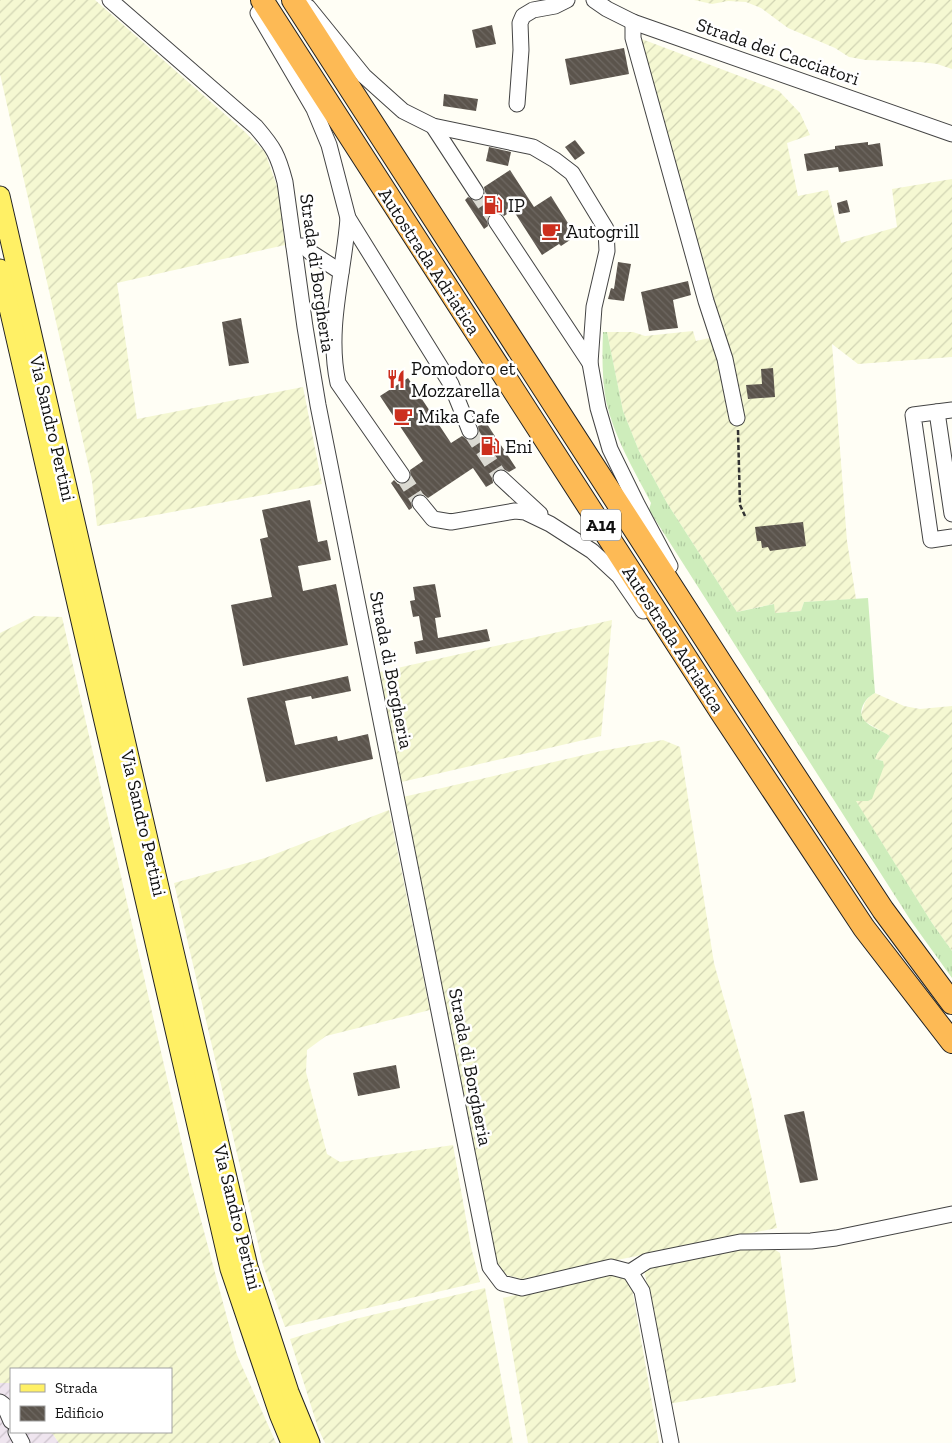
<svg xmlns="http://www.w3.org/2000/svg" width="952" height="1443" viewBox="0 0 952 1443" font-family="'Zilla Slab',serif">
	<defs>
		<pattern id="industrial-furrows" width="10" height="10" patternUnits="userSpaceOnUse" patternTransform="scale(1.25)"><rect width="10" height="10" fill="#efe5ef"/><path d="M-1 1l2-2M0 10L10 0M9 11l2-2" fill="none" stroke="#ccc3cc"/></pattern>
		<pattern id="farmland-furrows" width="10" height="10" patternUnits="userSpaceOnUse" patternTransform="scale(1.25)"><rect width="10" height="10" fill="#f5f8d2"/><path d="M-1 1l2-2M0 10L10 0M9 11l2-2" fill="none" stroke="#d1d4b3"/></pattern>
		<pattern id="grass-tufts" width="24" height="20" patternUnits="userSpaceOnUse" patternTransform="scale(1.25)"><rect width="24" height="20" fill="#ceedbb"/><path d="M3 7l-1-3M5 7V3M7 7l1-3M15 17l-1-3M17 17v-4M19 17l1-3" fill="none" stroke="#b0caa0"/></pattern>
		<pattern id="building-back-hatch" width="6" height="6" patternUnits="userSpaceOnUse" patternTransform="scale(1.25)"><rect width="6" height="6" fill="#5b544c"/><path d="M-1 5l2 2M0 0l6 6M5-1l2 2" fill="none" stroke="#6e6862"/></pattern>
	</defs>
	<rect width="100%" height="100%" fill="#fffef5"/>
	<path fill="url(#industrial-furrows)" d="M8,1381L11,1383V1432H48L53,1434L59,1443H0V1383Z"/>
	<g fill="url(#farmland-furrows)">
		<path d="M0,0H95L245,132L265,152L279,192L285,245L117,283L137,419L303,387L322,484L97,526L92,481L0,74Z"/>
		<path d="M694,0H952V69L937,64L920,62L866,60L849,57L835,48L788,28L761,8L746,2L728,1L712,4Z"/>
		<path d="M639,38L779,91L800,113L810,135L787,143L798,196L828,190L841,243L897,227L892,189L952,179V357L858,364L832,344L847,541L856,599L804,602L801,611L775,613L773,604L737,612L667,503L639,451L623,411L607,332H633L645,336L693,331L696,341L714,337Z"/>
		<path d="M34,616L62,617L190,1179L237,1355L276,1443H59L53,1434L48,1432H171V1369H11V1383H0V633Z"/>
		<path d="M612,620L601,736L397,783L375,673Z"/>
		<path d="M875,693L904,706L920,709L952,706V951L932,923L855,800L868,801L883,761L875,759L877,754L890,736L864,721L861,715L865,702L870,696Z"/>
		<path d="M663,740L680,747L714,963L751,1096L777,1228L522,1279L506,1275L496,1266L403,797L601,751Z"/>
		<path d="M389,810L430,1010L326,1036L307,1050L306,1072L327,1154L340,1162L453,1145L471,1247L480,1282L285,1327L263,1265L174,883L265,858Z"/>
		<path d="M769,1246L780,1253L796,1382L668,1404L644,1269L693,1255Z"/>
		<path d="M610,1273L625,1279L632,1288L659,1443H528L503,1298Z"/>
		<path d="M485,1288L513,1443H325L318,1428L290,1339L351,1320Z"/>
	</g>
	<path fill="url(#grass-tufts)" d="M603,332H607L623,411L639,451L667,503L737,612L774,604L775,613L801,611L804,602L868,598L875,693C869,696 864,701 862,708C857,724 879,728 890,736L877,754L875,759L883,761L884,766L872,799L868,801H856L932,923L952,951V978L911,921L649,510L651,503C634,470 614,437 606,401C602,378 602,355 603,332Z"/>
	<g fill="url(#building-back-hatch)">
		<path d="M492,25L496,44L476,48L472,30Z"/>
		<path d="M624,48L629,74L570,85L565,59Z"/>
		<path d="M444,94L478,99L476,111L443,106Z"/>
		<path d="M575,140L585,153L575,160L565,147Z"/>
		<path d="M868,142V145L880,143L883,166L839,172L838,167L807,171L804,154L835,149V146Z"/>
		<path d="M489,147L511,152L508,166L486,161Z"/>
		<path d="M510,170L534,207L551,196L576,236L561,246L559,244L542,255L513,210L504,216L500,212L491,213L487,217L488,226L484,229L465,200L468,197L476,201L481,200L485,192L484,187Z"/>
		<path d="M847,200L850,212L839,214L837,203Z"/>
		<path d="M618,262L631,264L624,301L608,299L611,288L614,289Z"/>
		<path d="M688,281L691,295L673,300L678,328L649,331L641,292Z"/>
		<path d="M241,318L249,363L229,366L222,322Z"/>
		<path d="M773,368L775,397L748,399L746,385L762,384L761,369Z"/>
		<path d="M408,378L451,443L462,436L468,440L474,439L479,433L478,426L485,421L516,468L509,472L503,469L494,471L492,476L493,483L486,487L473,468L428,498L423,494L414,495L411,500L412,508L409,510L391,483L394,480L398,484L407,483L411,479L410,470L423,461L380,396Z"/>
		<path d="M310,500L318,542L327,540L331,560L298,566L303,591L336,584L348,645L243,666L231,605L272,597L260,539L268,537L262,510Z"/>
		<path d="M803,522L806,546L770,551L768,547L762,548L761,541H757L755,527Z"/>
		<path d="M435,584L441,617L435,618L438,638L487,629L490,641L416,654L414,642L423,640L419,616L413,617L410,601L415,600L413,587Z"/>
		<path d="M348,676L351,691L312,699L311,696L285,701L295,745L337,736L338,741L368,734L373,759L266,782L247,698Z"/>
		<path d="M396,1065L400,1088L358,1096L353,1073Z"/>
		<path d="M804,1111L818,1180L800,1183L784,1115Z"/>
	</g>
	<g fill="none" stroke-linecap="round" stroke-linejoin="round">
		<g stroke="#dbdad3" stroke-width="15" stroke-dasharray="15 8" stroke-linecap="butt">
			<path d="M476,192L496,221"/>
			<path d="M470,431L501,478"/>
			<path d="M402,475L420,503"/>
		</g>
		<g stroke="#444" stroke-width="17">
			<g id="minor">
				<path d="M110,0L256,127C274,148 278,155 285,182L305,327L318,405L490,1267L502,1283L522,1288L611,1267L630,1272"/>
				<path d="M594,0L607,9L633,22L952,134"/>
				<path d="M308,7L364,76L403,111L433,126L533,147L555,160L572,173L606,229L607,251L594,307L590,363L598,408L610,449L637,504L670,566"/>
				<path d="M258,13L314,109L329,145L348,218L451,384L470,431"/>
				<path d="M633,22V38L706,301L725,359L737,418"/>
				<path d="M517,104L521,50L520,23L523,16L533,10L555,6L567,0"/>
				<path d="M433,126L476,192"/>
				<path d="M348,218C344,273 326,328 338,383L402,475"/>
				<path d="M496,221L590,363"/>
				<path d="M294,246H304L310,252L341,272"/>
				<path d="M952,410L913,415L931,540L952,537"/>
				<path d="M937,412L952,514"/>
				<path d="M501,478L540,514"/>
				<path d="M420,503L433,519L451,522L515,511L525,512L550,524L592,551L619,576L643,611"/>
				<path d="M630,1272L647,1261L740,1242L811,1241L836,1238L952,1214"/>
				<path d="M630,1272L642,1291L671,1443"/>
				<path d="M0,1402L4,1405L11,1421"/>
				<path d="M16,1432L22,1443"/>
			</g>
		</g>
		<g stroke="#222" stroke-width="21">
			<g id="major">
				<path d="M0,196L164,909L248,1267L289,1392L310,1443"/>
				<path d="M0,269L230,1269L279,1414L291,1443"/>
			</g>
		</g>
		<g stroke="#222" stroke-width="24">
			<g id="highway">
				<path d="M262,0L721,712L864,928L952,1042"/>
				<path d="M293,0L726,671L883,910L952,1003"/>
			</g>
		</g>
		<path stroke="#333" stroke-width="2.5" stroke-dasharray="5 2.5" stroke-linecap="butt" d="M738,430L740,505L745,516"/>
		<use href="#minor" stroke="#fff" stroke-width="15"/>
		<use href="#major" stroke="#fff065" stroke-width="19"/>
		<use href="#highway" stroke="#fdba55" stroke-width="22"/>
	</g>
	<defs>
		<g id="fuel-bare" transform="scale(1.5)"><path d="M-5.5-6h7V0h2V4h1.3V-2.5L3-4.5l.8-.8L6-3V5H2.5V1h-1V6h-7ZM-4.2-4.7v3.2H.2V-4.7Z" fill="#cc2f1e" stroke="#fff" stroke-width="2.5" paint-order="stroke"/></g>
		<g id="cafe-bare" transform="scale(1.5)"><path d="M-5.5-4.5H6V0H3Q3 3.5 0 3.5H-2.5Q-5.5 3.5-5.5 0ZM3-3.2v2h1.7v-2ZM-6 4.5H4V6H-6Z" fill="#cc2f1e" stroke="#fff" stroke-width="2.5" paint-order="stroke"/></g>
		<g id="restaurant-bare" transform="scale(1.5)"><path d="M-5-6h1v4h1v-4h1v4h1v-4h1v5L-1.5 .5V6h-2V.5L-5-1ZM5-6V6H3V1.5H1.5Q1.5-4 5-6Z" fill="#cc2f1e" stroke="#fff" stroke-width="2.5" paint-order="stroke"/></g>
	</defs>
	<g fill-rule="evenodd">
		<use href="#fuel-bare" x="493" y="205"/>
		<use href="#cafe-bare" x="551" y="231"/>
		<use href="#restaurant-bare" x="396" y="379"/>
		<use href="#cafe-bare" x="403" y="416"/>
		<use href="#fuel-bare" x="490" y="446"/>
	</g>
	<g text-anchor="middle" stroke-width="5" stroke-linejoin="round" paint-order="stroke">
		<rect fill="#fff" stroke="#585858" stroke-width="1" x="581" y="509.5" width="40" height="31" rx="4"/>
		<g font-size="18" font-weight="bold" fill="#111">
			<text x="601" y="531">A14</text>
		</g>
		<g font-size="19" fill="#111" stroke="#fff">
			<text transform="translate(778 51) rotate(19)" y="7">Strada dei Cacciatori</text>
			<text transform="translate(430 261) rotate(57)" y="7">Autostrada Adriatica</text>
			<text transform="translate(318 273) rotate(82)" y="7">Strada di Borgheria</text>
			<text transform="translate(53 428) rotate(77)" y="7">Via Sandro Pertini</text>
			<text transform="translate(674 639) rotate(57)" y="7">Autostrada Adriatica</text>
			<text transform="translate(392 670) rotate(79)" y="7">Strada di Borgheria</text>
			<text transform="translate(144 823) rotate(77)" y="7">Via Sandro Pertini</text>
			<text transform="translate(471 1067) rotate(79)" y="7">Strada di Borgheria</text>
			<text transform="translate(238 1217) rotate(76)" y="7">Via Sandro Pertini</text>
		</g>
		<g font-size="19" fill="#111" stroke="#fff" text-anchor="start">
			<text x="508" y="212">IP</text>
			<text x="566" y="238">Autogrill</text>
			<text x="411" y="375">Pomodoro et<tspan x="411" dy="22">Mozzarella</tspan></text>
			<text x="418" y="423">Mika Cafe</text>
			<text x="505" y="453">Eni</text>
		</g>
	</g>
	<rect x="10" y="1368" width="162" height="65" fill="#ffffff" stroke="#a0a0a0"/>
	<rect x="20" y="1384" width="25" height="8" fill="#fff065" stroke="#a0a0a0"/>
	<text x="55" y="1393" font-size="15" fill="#111111">Strada</text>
	<rect x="20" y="1406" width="25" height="15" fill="url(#building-back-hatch)" stroke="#a0a0a0"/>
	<text x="55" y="1418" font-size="15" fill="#111111">Edificio</text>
</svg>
